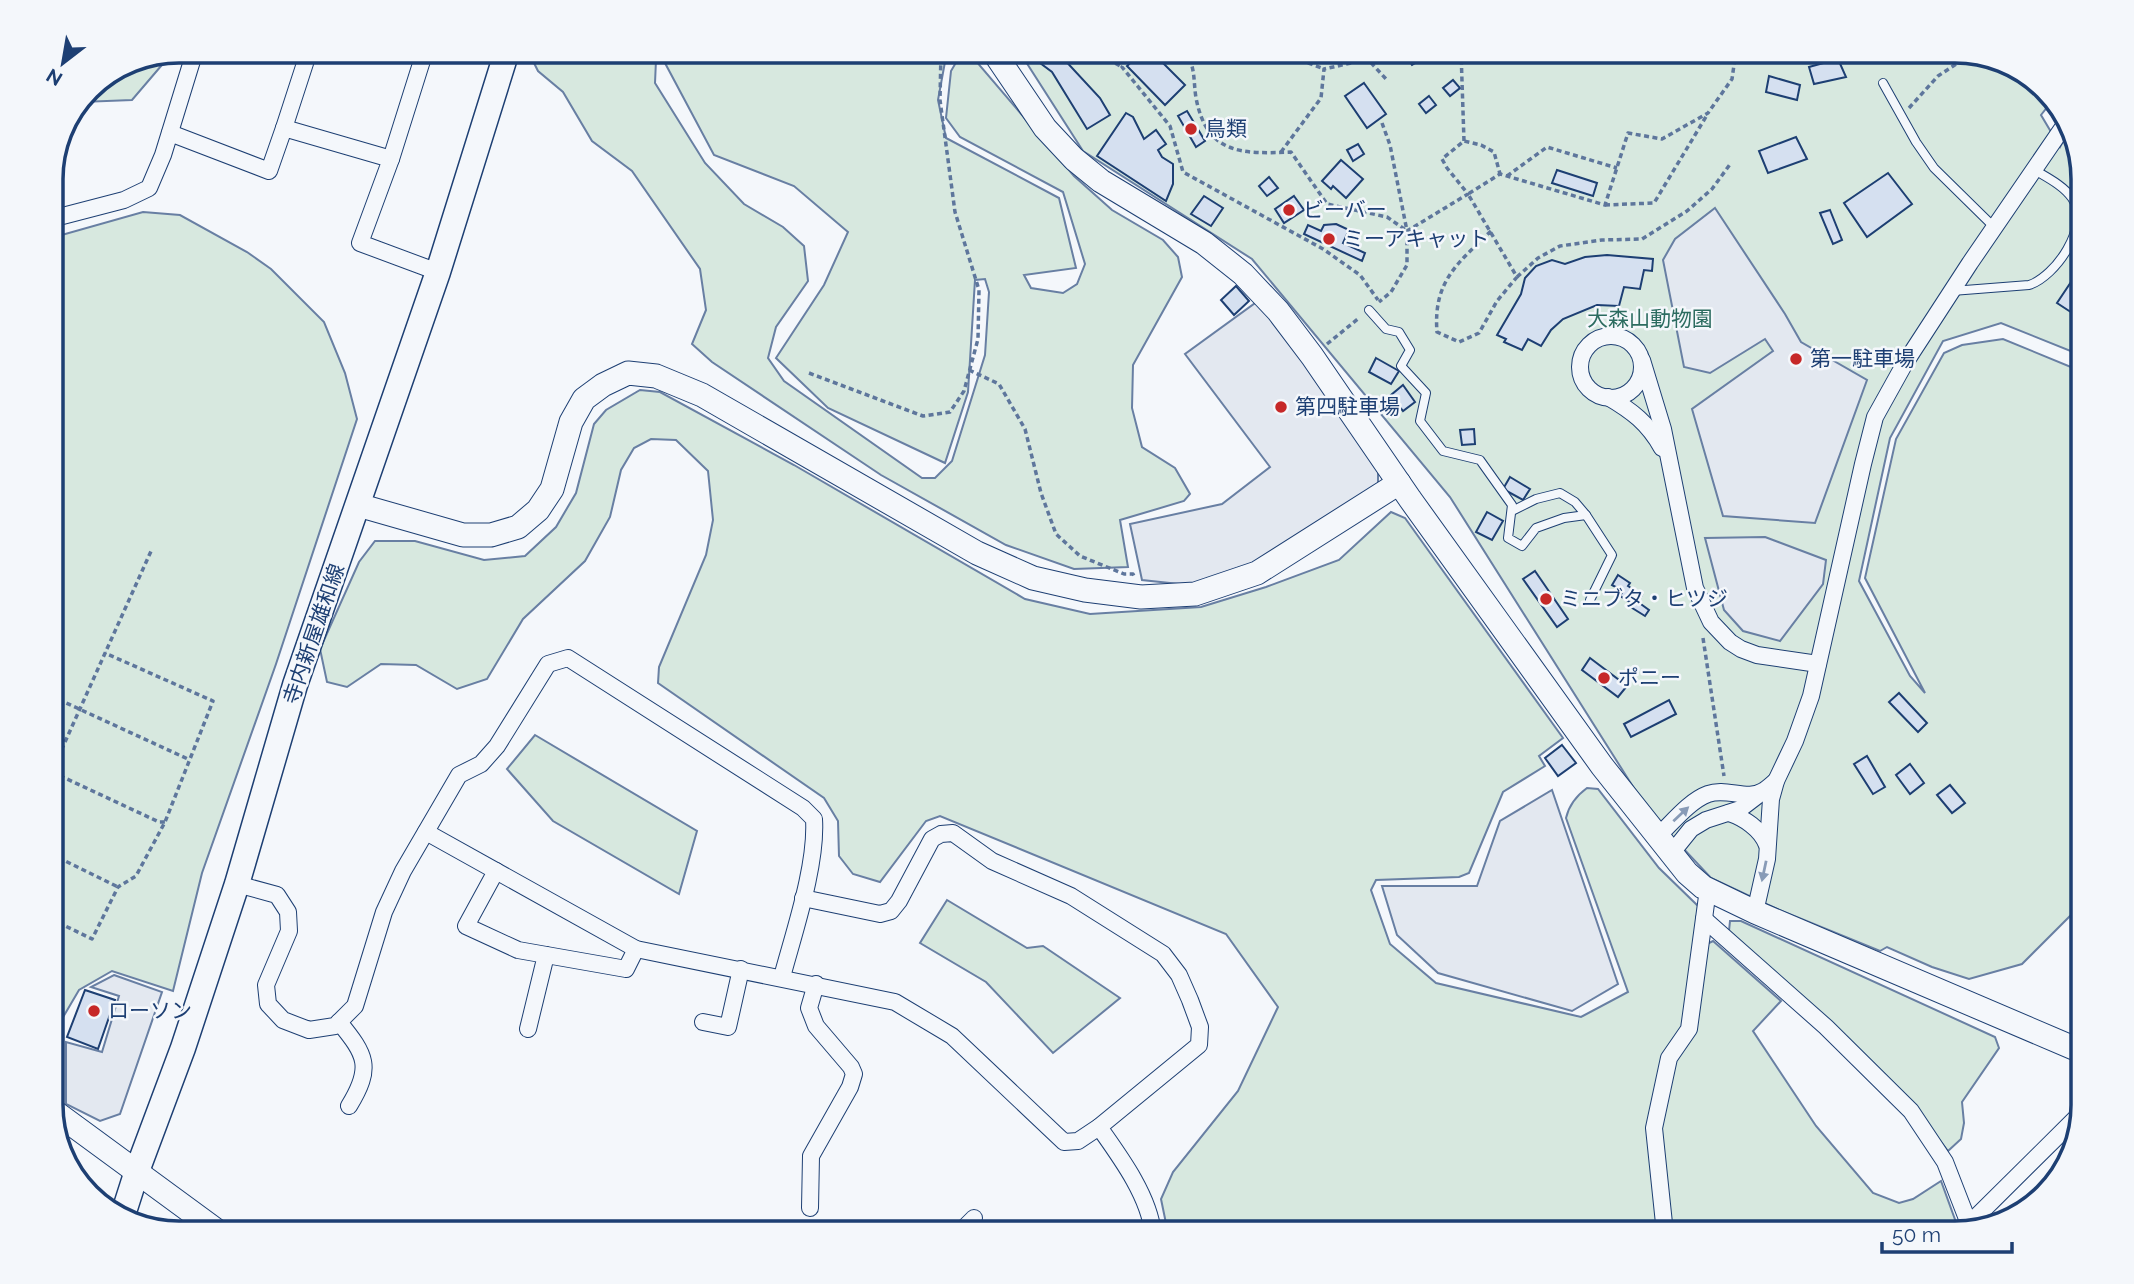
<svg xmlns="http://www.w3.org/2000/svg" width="2134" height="1284" viewBox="0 0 2134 1284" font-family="Raleway,'Noto Sans JP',sans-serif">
	<rect width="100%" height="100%" fill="#f4f7fb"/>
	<g fill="#d7e8df" stroke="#687fa3" stroke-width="2">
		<path d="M528,51H664L656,60L655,83L705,163L744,204L783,227L804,246L808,281L776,327L768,358L784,381L922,478H935L952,461L985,355L989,292L985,279L975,280L968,392L945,463L828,408L776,358L824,285L848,232L794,186L714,155L665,63L675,51H947L938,100L946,138L1059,198L1076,268L1024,275L1031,288L1063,293L1077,284L1085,264L1063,192L960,137L946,118L951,71L961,54L976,61L1074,176L1112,210L1163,240L1178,257L1182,277L1133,365L1132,408L1142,447L1175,468L1190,494L1184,501L1120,520L1128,567L1074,569L1006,545L881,475L712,362L692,344L706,310L700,269L632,171L592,141L563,92L538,71Z"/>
		<path d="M1019,51H1955L2020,68L2052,101L2041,115L2060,147L2070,129L2083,171V356L2001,323L1943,341L1890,438L1859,581L1910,676L1925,693L1865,578L1896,439L1944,353L1962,345L2003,339L2083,372V903L2022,964L1969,979L1932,967L1887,947L1880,951L1777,909L1711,878L1649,812L1450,497L1252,259L1083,151Z"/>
		<path d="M173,52L132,100L82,102L89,88L130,60Z"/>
		<path d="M143,212L180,215L247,252L271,269L324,322L345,373L357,419L276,664L202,873L173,991L112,971L79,990L62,1019V1103L51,1095V238Z"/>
		<path d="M640,390L660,392L794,465L1025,599L1090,614L1201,607L1266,587L1339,560L1391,512L1405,518L1563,738L1539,756L1545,766L1503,792L1469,873L1459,877L1376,880L1371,890L1390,944L1436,983L1581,1017L1628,992L1566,818C1569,805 1576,796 1587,788L1598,789L1659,868L1698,906L1695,950L1713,941L1781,1001L1753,1031L1816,1126L1873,1193L1899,1203L1913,1199L1941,1181L1957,1225C1940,1218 1932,1223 1917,1233H1168L1161,1199L1173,1172L1238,1091L1278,1007L1226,934L940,816L926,821L880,882L853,874L839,856L838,821L824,798L658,683L659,667L706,555L713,520L708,471L676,440L651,439L634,448L621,470L610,517L585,561L523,619L487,679L457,689L416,665L381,664L347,687L327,682L320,649L359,562L375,541H415L484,560L525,556L556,527L576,493L594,424L606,410Z"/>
		<path d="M535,735L697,831L679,894L553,821L507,769Z"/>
		<path d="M947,900L1027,948L1043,946L1120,998L1053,1053L986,982L920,943Z"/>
		<path d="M1730,921H1741L1995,1037L1999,1048L1962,1102L1964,1123L1961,1139L1948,1151L1903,1093L1729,931Z"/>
	</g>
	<g fill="#e3e8f0" stroke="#687fa3" stroke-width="2">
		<path d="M1715,208L1785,314L1801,342L1867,380L1815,523L1723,516L1692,409L1773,351L1765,339L1710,373L1684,367L1663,260L1675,239Z"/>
		<path d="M1258,301L1378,459V488L1278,552L1198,586L1142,580L1130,524L1222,504L1270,467L1185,354Z"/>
		<path d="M1765,537L1826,560L1823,584L1780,641L1743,631L1724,610L1705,538Z"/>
		<path d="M1552,790L1618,984L1572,1011L1438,973L1397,935L1382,886H1477L1500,821Z"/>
		<path d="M114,975L162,992L120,1114L100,1121L66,1104V1042L102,1052L119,996L91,987Z"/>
	</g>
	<g fill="#d5e0f0" stroke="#1d3f73" stroke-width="2">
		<path d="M1024,51H1063L1061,56L1100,98L1110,115L1087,129L1052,72Z"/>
		<path d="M1143,51H1151L1185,85L1165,105L1127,66Z"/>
		<path d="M1408,51H1418L1422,59L1412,65L1404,53Z"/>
		<path d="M1838,59L1846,77L1814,84L1809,67Z"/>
		<path d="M1769,76L1800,85L1797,100L1766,92Z"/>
		<path d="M1453,80L1460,88L1450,96L1443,88Z"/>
		<path d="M1364,83L1386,114L1367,128L1345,96Z"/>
		<path d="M1429,96L1436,105L1426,113L1419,104Z"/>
		<path d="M1187,111L1205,141L1196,147L1178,116Z"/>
		<path d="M1126,113L1133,117L1144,139L1156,130L1166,144L1158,150L1162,157L1173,164V184L1166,201L1097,156Z"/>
		<path d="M1796,137L1807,159L1768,173L1759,151Z"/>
		<path d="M1358,144L1364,154L1353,161L1347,150Z"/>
		<path d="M1341,160L1363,179L1346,198L1333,186L1331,189L1322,181Z"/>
		<path d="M1557,170L1597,183L1593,196L1552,183Z"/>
		<path d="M1888,173L1912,204L1867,237L1844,203Z"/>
		<path d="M1269,177L1278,188L1267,196L1259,186Z"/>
		<path d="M1204,196L1223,208L1211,226L1191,214Z"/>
		<path d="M1294,196L1304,210L1284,223L1275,209Z"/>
		<path d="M1830,210L1842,240L1833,244L1820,213Z"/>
		<path d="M1336,224L1349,230L1343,243L1365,253L1362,261L1304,234L1308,225L1321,231L1324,225Z"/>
		<path d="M1607,255L1653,259L1652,271L1644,270L1640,289L1624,287L1619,306L1597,305L1563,319L1551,330L1541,346L1528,339L1522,350L1504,342L1506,339L1497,335L1521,294L1525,278L1536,266L1552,260L1565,264L1585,257Z"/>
		<path d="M2083,264V320L2057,303Z"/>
		<path d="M1236,286L1249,301L1234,315L1221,300Z"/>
		<path d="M1376,358L1399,371L1391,384L1369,372Z"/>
		<path d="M1403,385L1415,402L1403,411L1391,395Z"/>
		<path d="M1474,429L1475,444L1462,445L1460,430Z"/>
		<path d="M1510,477L1530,489L1523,500L1503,489Z"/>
		<path d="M1487,512L1503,521L1492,540L1476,532Z"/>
		<path d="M1535,571L1568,619L1557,627L1523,579Z"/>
		<path d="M1618,575L1630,583L1628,586L1642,595L1638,602L1649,610L1645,616L1629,606L1631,603L1620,596L1623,591L1612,585Z"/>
		<path d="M1590,658L1627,686L1618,697L1582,670Z"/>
		<path d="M1899,693L1927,723L1918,732L1889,702Z"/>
		<path d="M1669,700L1676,714L1631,737L1624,724Z"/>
		<path d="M1562,745L1576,763L1558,776L1545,758Z"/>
		<path d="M1867,756L1885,787L1873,794L1854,764Z"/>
		<path d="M1910,764L1924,783L1910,794L1896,775Z"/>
		<path d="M1950,785L1965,803L1952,813L1937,795Z"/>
		<path d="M85,990L115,1000L98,1049L67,1037Z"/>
		<path d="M66,1164L86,1179L82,1184L68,1170Z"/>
	</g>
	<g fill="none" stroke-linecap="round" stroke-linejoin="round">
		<g stroke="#1d3f73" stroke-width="10">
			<g id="lane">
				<path d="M1883,83L1916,142L1934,168L1994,227"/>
				<path d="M1952,291L2029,285C2055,277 2091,226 2072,198C2063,185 2046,177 2033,169"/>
				<path d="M1369,310L1386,329L1399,332L1410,350L1401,366L1426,393L1420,421L1443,451L1480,460L1512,505L1508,538L1522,546L1536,528L1564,518L1586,515L1575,502L1560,493L1536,499L1512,511"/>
				<path d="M1586,515L1612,555L1590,600"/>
			</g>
		</g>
		<g stroke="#1d3f73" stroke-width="18">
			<g id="street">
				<path d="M284,128L309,51"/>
				<path d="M170,133L269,171L284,128L391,159L360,243L438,272"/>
				<path d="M391,159L425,51"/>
				<path d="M51,219L124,200L149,188L163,155L195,51"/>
				<circle cx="1611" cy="367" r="31"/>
				<path d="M1642,360L1663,429L1695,588L1711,622L1730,642L1741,649L1757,655L1818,664"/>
				<path d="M1608,397C1632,411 1648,423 1662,448"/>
				<path d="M1729,813C1744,818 1761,829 1767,845"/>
				<path d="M426,832L636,949L895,1002L952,1036L1064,1142L1078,1141L1099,1127L1199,1045L1200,1027L1190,1000L1179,975L1163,954L1071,896L992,861L953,833L941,834L932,839L899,901L891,911L880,914L803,898"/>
				<path d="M1657,837C1672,823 1689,801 1708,794C1726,787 1748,801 1763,791C1767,789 1772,784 1776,781"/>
				<path d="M1670,855L1691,829L1706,820L1740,809L1761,793"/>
				<path d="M496,871L466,926L518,950L626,969L636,949"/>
				<path d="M237,884L277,895L288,912L289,931L266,985L268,1004L283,1020L309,1030L335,1026L355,1006L384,912L403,871L459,775L481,764L497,746L548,664L568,658L803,808L814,819C817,865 794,932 782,977"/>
				<path d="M1755,912L1767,859L1771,799L1776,781L1795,741L1811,696L1863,464L1875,417L1905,363L1970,263L2068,120"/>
				<path d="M1704,919L1826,1027L1911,1111L1945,1162L1971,1229"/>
				<path d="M339,1022C366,1055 373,1067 349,1106"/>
				<path d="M703,1022L728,1027L741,969"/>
				<path d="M528,1029L546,955"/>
				<path d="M1099,1127C1121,1158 1149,1196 1153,1233"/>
				<path d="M810,1208L811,1156L850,1087L854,1074L851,1067L816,1026L809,1008L816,984"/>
				<path d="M1964,1229L2081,1113"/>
				<path d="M959,1233L974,1218"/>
				<path d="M1665,1233L1654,1128L1669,1058L1689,1029L1708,889"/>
			</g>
		</g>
		<g stroke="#1d3f73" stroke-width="25">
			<g id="secondary">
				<path d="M993,51L1045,128L1074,159L1101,181L1204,243L1243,274L1278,311L1312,356L1410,499L1602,766L1687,873L1703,887L1755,912L2083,1052"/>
				<path d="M358,505L463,535H491L518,527L538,510L552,489L571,422L584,399L603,385L628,373L656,376L702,395L977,553L1033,578L1085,590L1141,597L1195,594L1257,573L1399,483"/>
				<path d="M51,1109L220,1233"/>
			</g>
		</g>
		<g stroke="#1d3f73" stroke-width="27">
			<path id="primary" d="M122,1218L137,1171L183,1048L237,884L295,685L438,272L507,51"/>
		</g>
		<g stroke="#5e769c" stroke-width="3.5" stroke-dasharray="5 3.5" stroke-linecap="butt">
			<path d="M1093,51L1122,67"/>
			<path d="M1131,51L1122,67L1170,126L1183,172L1323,249L1360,275L1378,300"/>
			<path d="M1185,51C1196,68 1193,79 1196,98C1207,155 1242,154 1291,152L1327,204L1387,217L1407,231V265L1391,292L1379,302"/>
			<path d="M1286,51L1292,57L1324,69"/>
			<path d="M1461,51L1464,141"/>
			<path d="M1909,108L1938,76L1970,55"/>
			<path d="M1382,123L1390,145L1407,231L1468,194L1447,168L1442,159L1464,141L1481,145L1494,152L1500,174"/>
			<path d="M1281,152L1321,98L1324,69L1356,62L1362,53L1387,80"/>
			<path d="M1507,176L1547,147L1617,168"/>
			<path d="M1605,205L1654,203L1707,115"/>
			<path d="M1491,231C1458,263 1433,281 1437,332L1459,342L1479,333L1497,301L1517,277L1468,194L1500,174L1605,205L1628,133L1662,139L1708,113L1732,79L1736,51"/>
			<path d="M1517,277L1538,258L1560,246L1602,240L1642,239L1687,211L1712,189L1731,163"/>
			<path d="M1327,344L1359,318"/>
			<path d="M969,370L999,384L1025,429L1041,493L1056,534L1080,556L1124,574H1133L1135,578"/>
			<path d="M809,373L923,416L950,412L964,391L978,339L979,290L955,212L940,100L941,51"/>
			<path d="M1703,638L1724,776"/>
			<path d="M51,696L190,760"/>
			<path d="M52,772L159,822H165"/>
			<path d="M51,773L152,549"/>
			<path d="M51,854L118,887"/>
			<path d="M51,919L92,939L118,887L136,876L165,822L213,701L105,653"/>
		</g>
		<use href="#lane" stroke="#f4f7fb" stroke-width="8"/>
		<use href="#street" stroke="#f4f7fb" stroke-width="16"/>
		<use href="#secondary" stroke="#f4f7fb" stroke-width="23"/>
		<use href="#primary" stroke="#f4f7fb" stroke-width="24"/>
	</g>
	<defs><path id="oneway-solid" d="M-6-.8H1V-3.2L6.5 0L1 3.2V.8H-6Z" transform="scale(1.75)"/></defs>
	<g fill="#889bb7">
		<use href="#oneway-solid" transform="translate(1681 814) rotate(-43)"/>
		<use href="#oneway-solid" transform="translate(1764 871) rotate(102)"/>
	</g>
	<g fill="#c62828" stroke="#f4f7fb" stroke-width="2.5">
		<circle cx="1191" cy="129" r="7"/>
		<circle cx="1289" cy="210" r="7"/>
		<circle cx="1329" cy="239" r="7"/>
		<circle cx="1796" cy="359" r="7"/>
		<circle cx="1281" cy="407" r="7"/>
		<circle cx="1546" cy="599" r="7"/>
		<circle cx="1604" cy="678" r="7"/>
		<circle cx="94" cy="1011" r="7"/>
	</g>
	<g text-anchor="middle" stroke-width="5" stroke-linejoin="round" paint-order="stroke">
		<g font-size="21" fill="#1d3f73" stroke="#f4f7fb" text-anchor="start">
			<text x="1205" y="136">鳥類</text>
			<text x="1303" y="217">ビーバー</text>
			<text x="1343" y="246">ミーアキャット</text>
			<text x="1810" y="366">第一駐車場</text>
			<text x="1295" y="414">第四駐車場</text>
			<text x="1560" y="606">ミニブタ・ヒツジ</text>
			<text x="1618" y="685">ポニー</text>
			<text x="108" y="1018">ローソン</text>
		</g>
		<g font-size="21" fill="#2c6c60" stroke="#f4f7fb">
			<text x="1650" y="326">大森山動物園</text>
		</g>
		<g font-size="21" fill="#1d3f73" stroke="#f4f7fb">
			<text transform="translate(314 634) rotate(-71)" y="7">寺内新屋雄和線</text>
		</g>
	</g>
	<path d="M0 0H2134V1284H0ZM179 63H1955A116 116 0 0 1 2071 179V1105A116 116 0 0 1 1955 1221H179A116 116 0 0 1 63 1105V179A116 116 0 0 1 179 63Z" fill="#f4f7fb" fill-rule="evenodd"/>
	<path fill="none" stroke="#1d3f73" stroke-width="3.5" d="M179 63H1955A116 116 0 0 1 2071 179V1105A116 116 0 0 1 1955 1221H179A116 116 0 0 1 63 1105V179A116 116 0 0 1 179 63Z"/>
	<g transform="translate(63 63) rotate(211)" stroke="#f4f7fb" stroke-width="5" paint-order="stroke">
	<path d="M0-5L12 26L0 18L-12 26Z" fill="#1d3f73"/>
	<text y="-10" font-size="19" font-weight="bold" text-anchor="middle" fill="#1d3f73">N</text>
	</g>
	<path d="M1882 1242v10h130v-10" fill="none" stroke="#1d3f73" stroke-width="3.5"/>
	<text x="1892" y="1242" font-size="21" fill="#1d3f73" stroke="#f4f7fb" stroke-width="5" paint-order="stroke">50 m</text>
</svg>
